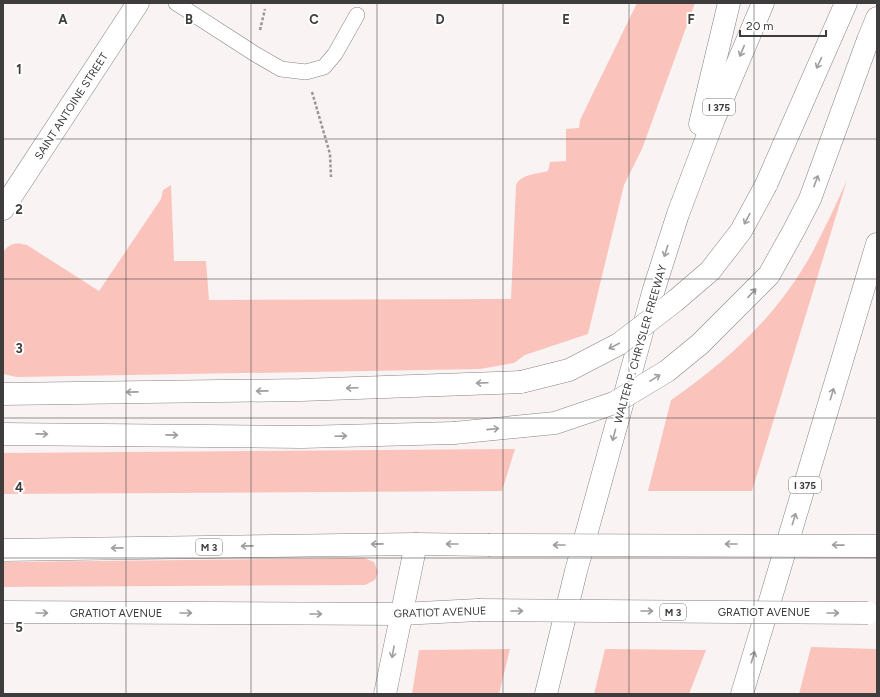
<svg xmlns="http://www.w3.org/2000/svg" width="880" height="697" viewBox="0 0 880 697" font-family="Figtree,sans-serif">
	<rect width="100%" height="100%" fill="#f9f4f3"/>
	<g fill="#fac4bc">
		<path d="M637,3H695L642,149L624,185L588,334L525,355L514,363L480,369L17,377L3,374V252C10,243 16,242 27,245L99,291L161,199L163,190L171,185L174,261H206L209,300L511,299L516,185C521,174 537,174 548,171L550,162L566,161V129L579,128L580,120Z"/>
		<path d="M847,180L752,491H648L671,400C728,361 780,313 813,251C825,228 836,204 847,180Z"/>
		<path d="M515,449L502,491L3,494V453Z"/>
		<path d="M364,558L374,562L378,572L375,580L365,585L3,587V562Z"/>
		<path d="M811,647L877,649V694H799Z"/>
		<path d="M510,649L499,694H412L419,650Z"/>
		<path d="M605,649L706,650L689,694H594Z"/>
	</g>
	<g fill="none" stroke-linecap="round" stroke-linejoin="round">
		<g stroke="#888383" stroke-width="16">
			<path id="lane" d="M176,3L255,54L281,69L306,72L324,67L335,54L357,15"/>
		</g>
		<g stroke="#888383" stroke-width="23">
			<path id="street" d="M3,209L138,3"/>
		</g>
		<g stroke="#888383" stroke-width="23">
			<path id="secondary" d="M385,694L416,544"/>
		</g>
		<g stroke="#888383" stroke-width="23">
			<g id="primary">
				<path d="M3,550L416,544L488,545"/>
				<path d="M3,612L401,614L478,610"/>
			</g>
		</g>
		<g stroke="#888383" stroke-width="23">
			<g id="highway">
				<path d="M868,40L877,18"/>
				<path d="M700,124L729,3"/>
				<path d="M766,185L846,3"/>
				<path d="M3,394L301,390L521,382"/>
				<path d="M3,434L302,437L454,433"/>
				<path d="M546,694L576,571L654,289L678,214L714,119L763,3"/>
				<path d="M742,694L877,244"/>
			</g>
		</g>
		<g stroke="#9a9696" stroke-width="2.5" stroke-dasharray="3 2" stroke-linecap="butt">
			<path d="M260,30L265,9"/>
			<path d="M312,92L330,154L331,177"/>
		</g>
		<use href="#lane" stroke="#fff" stroke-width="15"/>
		<use href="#street" stroke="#fff" stroke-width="22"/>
		<use href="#secondary" stroke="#fff" stroke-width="22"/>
		<use href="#primary" stroke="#fff" stroke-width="22"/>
		<use href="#highway" stroke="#fff" stroke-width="22"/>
		<g stroke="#888383" stroke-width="23" stroke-linecap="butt">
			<g id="primary-bridge">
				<path d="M488,545L877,546"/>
				<path d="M478,610L868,613"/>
			</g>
		</g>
		<g stroke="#888383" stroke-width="23" stroke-linecap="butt">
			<g id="highway-bridge">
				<path d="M521,382L569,370L619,344L675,301L710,271L741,231L766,185"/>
				<path d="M454,433L555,423L614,403L667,371L700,344L769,275L794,230L810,199L868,40"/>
			</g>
		</g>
		<use href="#primary-bridge" stroke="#fff" stroke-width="22"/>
		<use href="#highway-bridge" stroke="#fff" stroke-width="22"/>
	</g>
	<defs><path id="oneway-shaft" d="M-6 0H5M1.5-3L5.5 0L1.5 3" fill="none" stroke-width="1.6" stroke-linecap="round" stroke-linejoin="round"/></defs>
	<g stroke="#9e9e9e">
		<use href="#oneway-shaft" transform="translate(742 51) rotate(112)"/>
		<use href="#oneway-shaft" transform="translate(819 63) rotate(115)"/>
		<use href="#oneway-shaft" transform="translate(816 181) rotate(-70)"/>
		<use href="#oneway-shaft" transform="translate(747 219) rotate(118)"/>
		<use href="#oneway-shaft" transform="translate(666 251) rotate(108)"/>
		<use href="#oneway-shaft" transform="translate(752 293) rotate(-47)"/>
		<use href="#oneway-shaft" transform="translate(614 346) rotate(152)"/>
		<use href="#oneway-shaft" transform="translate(655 378) rotate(-31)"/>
		<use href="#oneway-shaft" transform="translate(482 383) rotate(178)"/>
		<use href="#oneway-shaft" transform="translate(352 388) rotate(178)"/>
		<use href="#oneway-shaft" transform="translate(262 391) rotate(179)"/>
		<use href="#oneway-shaft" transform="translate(132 392) rotate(179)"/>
		<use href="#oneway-shaft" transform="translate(832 394) rotate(-73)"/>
		<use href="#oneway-shaft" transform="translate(493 429) rotate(-6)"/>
		<use href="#oneway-shaft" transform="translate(42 434) rotate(1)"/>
		<use href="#oneway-shaft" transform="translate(172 435) rotate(1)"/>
		<use href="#oneway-shaft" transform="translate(614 435) rotate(105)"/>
		<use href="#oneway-shaft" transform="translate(341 436) rotate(-2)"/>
		<use href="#oneway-shaft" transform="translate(794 519) rotate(-73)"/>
		<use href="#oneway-shaft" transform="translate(377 544) rotate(179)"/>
		<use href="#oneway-shaft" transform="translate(452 544) rotate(-180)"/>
		<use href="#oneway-shaft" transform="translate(731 544) rotate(180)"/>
		<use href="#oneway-shaft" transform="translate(559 545) rotate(180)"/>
		<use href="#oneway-shaft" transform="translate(838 545) rotate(-179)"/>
		<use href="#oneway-shaft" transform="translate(247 546) rotate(179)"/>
		<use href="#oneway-shaft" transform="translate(117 548) rotate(179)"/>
		<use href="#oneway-shaft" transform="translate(517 611)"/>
		<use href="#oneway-shaft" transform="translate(647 611)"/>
		<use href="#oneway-shaft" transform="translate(42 613)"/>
		<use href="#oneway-shaft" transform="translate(186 613)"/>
		<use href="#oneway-shaft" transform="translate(833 613)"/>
		<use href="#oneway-shaft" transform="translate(316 614)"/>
		<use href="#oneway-shaft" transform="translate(393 652) rotate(100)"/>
		<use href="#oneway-shaft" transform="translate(753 657) rotate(-73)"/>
	</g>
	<path fill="none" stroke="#3e3c3c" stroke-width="1" stroke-opacity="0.55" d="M126,3V694M251,3V694M377,3V694M503,3V694M629,3V694M754,3V694M3,139H877M3,279H877M3,418H877M3,558H877"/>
	<g text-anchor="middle" stroke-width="4" stroke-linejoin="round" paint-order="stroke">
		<g fill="#fff" stroke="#787676" stroke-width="1">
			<rect x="703" y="99" width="32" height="16" rx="3"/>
			<rect x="789" y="477" width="32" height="16" rx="3"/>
			<rect x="196" y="539" width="26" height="16" rx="3"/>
			<rect x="660" y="604" width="26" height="16" rx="3"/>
		</g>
		<g font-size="10" font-weight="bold" fill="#3e3c3c">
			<text x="719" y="111">I 375</text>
			<text x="805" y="489">I 375</text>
			<text x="209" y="551">M 3</text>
			<text x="673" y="616">M 3</text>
		</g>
		<g font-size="11" fill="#3e3c3c" stroke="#fff">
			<text transform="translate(71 106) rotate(-57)" y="4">SAINT ANTOINE STREET</text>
			<text transform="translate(640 344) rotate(-74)" y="4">WALTER P. CHRYSLER FREEWAY</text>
			<text transform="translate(440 612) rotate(-2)" y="4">GRATIOT AVENUE</text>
			<text x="764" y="616">GRATIOT AVENUE</text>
			<text x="116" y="617">GRATIOT AVENUE</text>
		</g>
	</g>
	<g font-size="13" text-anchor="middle" font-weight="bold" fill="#3e3c3c" stroke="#fff" stroke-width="4" stroke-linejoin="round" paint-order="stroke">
		<text x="63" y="24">A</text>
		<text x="189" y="24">B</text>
		<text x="314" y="24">C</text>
		<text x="440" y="24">D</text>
		<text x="566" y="24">E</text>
		<text x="691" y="24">F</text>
		<text x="19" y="74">1</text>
		<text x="19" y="214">2</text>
		<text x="19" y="353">3</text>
		<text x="19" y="492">4</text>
		<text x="19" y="632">5</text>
	</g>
	<rect width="880" height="697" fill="none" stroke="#3e3c3c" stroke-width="8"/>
	<path d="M740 30v6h86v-6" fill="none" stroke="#3e3c3c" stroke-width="2"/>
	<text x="746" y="30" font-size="12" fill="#3e3c3c" stroke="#ffffff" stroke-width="3" paint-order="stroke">20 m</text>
</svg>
